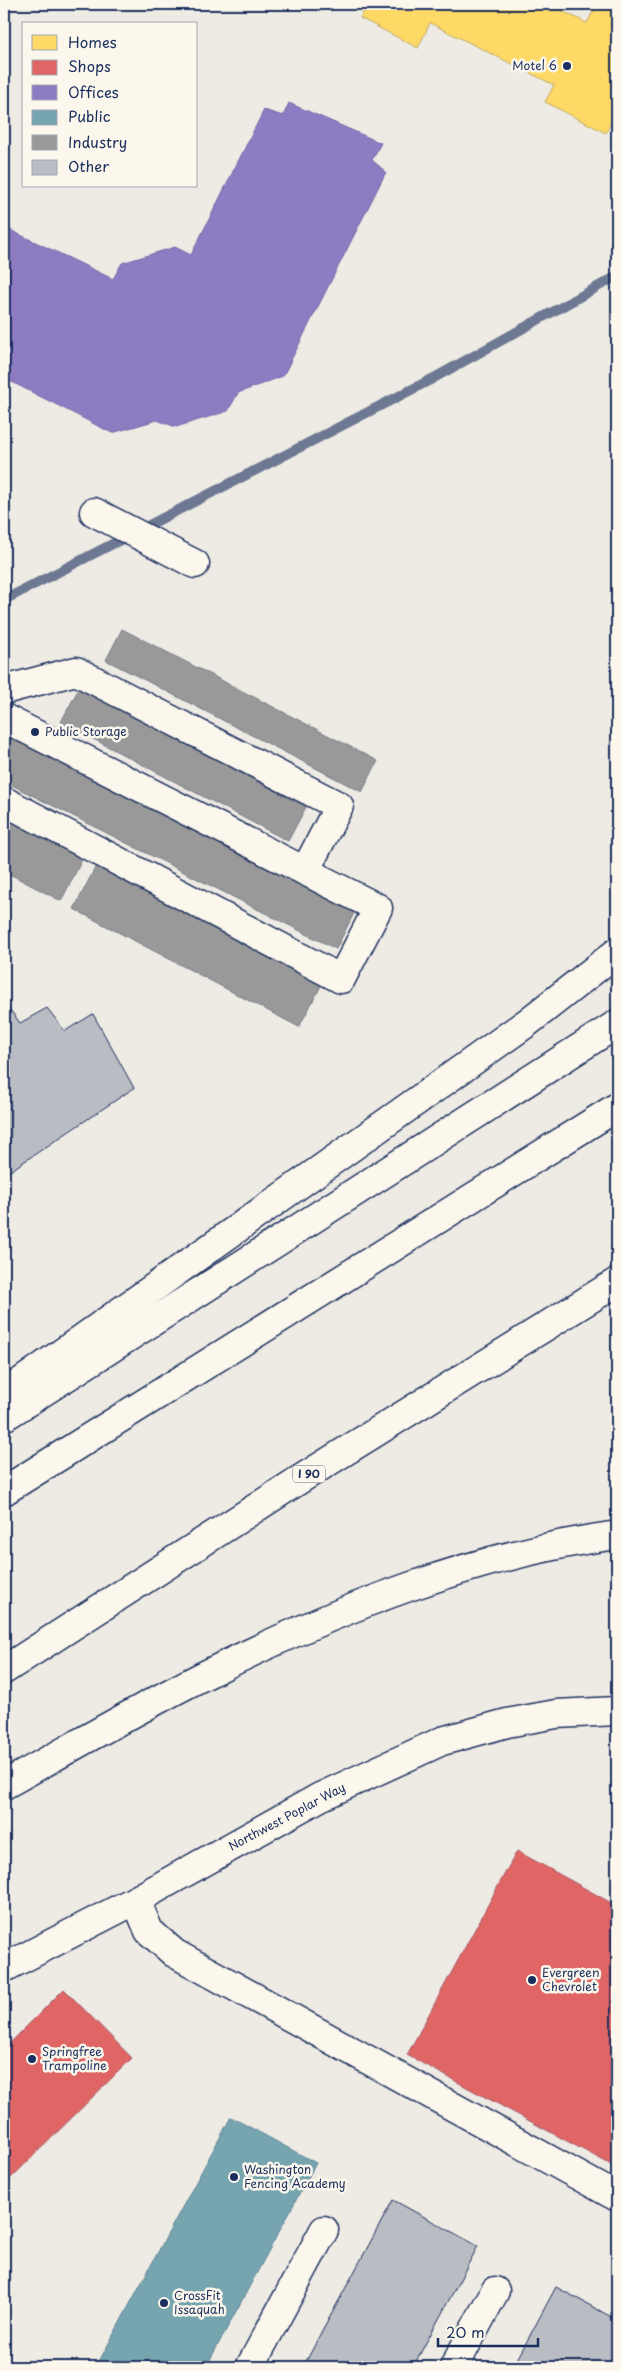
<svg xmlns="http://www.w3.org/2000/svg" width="621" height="2371" viewBox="0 0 621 2371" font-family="'Playpen Sans',sans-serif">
	<rect width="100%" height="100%" fill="#eeebe4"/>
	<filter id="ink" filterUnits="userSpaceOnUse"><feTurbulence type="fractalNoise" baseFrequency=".02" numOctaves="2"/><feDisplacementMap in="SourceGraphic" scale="10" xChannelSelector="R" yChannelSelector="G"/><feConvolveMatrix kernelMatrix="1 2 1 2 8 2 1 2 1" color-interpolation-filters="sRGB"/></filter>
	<g filter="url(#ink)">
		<path fill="#ffd966" stroke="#bba664" d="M367,4H548L587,23L597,4H612L617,6V110L606,133L545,102L554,85L430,23L418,48L360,18Z"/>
		<g fill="#e06666" stroke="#a55664">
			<path d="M517,1851L617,1906V2168L407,2055Z"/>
			<path d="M64,1989L132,2058L4,2185V2049Z"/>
		</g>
		<path fill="#8e7cc3" stroke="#6c65a5" d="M289,103L381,143L372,160L386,172L283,376L238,393L228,411L176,427L157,420L112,433L4,378V227L113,279L122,263L175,247L191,255L264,110L283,116Z"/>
		<path fill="#76a5af" stroke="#5b8297" d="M231,2117L316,2163L206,2367H96Z"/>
		<g fill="#999" stroke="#737987">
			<path d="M122,629L378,761L362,792L106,660Z"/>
			<path d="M79,688L306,807L288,841L61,722Z"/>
			<path d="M4,733L355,911L336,949L4,781Z"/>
			<path d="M4,817L83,858L61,901L4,871Z"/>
			<path d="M96,866L322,984L299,1027L74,909Z"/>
		</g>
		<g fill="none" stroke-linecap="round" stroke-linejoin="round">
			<path stroke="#6d7892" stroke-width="10" d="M4,600L434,378L617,276"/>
		</g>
		<g fill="#b9bcc3" stroke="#1b2f5e">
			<path d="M4,1002L20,1023L47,1008L65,1031L93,1014L134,1088L4,1175Z"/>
			<path d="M393,2200L478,2246L413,2367H303Z"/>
			<path d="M556,2287L617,2320V2367H513Z"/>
		</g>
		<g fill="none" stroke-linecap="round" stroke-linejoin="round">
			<g stroke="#1b2f5e" stroke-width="31">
				<g id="minor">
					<path d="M94,512L195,564"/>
					<path d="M4,690L76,671L339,806L305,871L378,908L341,979L4,801"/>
					<path d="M4,718L305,871"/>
					<path d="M136,1900L149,1931L174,1953L617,2197"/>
					<path d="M4,1968L136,1900L320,1797L442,1741L507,1723L556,1714L617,1711"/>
					<path d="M250,2367L324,2230"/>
					<path d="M454,2367L495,2291"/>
				</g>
			</g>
			<g stroke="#1b2f5e" stroke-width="31">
				<g id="highway">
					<path d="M4,1394L528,1022L617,952"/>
					<path d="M4,1417L617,1024"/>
					<path d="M4,1491L617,1107"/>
					<path d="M4,1670L299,1480L617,1282"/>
					<path d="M4,1785C73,1747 142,1706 213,1671C340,1608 477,1554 617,1535"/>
				</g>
			</g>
			<use href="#minor" stroke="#fbf7ec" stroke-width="28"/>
			<use href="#highway" stroke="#fbf7ec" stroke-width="28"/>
		</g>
	</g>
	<g fill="#1b2f5e" stroke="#fbf7ec" stroke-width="2">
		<circle cx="567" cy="66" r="5"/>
		<circle cx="35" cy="732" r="5"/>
		<circle cx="532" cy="1980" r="5"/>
		<circle cx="32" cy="2059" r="5"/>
		<circle cx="234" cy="2177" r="5"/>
		<circle cx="164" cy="2303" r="5"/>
	</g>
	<g text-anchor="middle" stroke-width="5" stroke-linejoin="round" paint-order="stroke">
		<rect fill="#fbf7ec" stroke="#5e6b89" stroke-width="1" x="293" y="1465.5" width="32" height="17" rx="4"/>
		<g font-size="11" font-weight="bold" fill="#1b2f5e">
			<text x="309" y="1478">I 90</text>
		</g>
		<g font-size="12" fill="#1b2f5e" stroke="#fbf7ec" text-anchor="start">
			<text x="557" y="70" text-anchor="end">Motel 6</text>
			<text x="45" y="736">Public Storage</text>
			<text x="542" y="1977">Evergreen<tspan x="542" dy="14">Chevrolet</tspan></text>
			<text x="42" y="2056">Springfree<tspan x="42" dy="14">Trampoline</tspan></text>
			<text x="244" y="2174">Washington<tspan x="244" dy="14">Fencing Academy</tspan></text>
			<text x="174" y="2300">CrossFit<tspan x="174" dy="14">Issaquah</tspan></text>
		</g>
		<g font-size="12" fill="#1b2f5e" stroke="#fbf7ec">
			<text transform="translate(287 1817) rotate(-28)" y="4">Northwest Poplar Way</text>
		</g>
	</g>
	<rect width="621" height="2371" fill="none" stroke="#fbf7ec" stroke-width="20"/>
	<rect x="10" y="10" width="601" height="2351" fill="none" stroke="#1b2f5e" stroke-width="2" filter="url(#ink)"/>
	<rect x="22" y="22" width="175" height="165" fill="#fbf7ec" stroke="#a1a7b3"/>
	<rect x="32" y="35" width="25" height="15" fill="#ffd966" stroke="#a1a7b3"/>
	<text x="68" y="48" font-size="15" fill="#1b2f5e">Homes</text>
	<rect x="32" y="60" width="25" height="15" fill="#e06666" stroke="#a1a7b3"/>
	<text x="68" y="72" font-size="15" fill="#1b2f5e">Shops</text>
	<rect x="32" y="85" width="25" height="15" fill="#8e7cc3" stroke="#a1a7b3"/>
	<text x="68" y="98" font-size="15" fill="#1b2f5e">Offices</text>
	<rect x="32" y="110" width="25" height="15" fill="#76a5af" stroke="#a1a7b3"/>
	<text x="68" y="122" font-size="15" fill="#1b2f5e">Public</text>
	<rect x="32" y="135" width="25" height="15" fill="#999999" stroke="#a1a7b3"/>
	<text x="68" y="148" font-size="15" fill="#1b2f5e">Industry</text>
	<rect x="32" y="160" width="25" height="15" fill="#b9bcc3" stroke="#a1a7b3"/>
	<text x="68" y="172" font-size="15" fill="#1b2f5e">Other</text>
	<path d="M438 2338v8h100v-8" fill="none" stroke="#1b2f5e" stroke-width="2.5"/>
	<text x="446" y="2338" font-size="15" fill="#1b2f5e" stroke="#fbf7ec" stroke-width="4" paint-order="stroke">20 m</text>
</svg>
